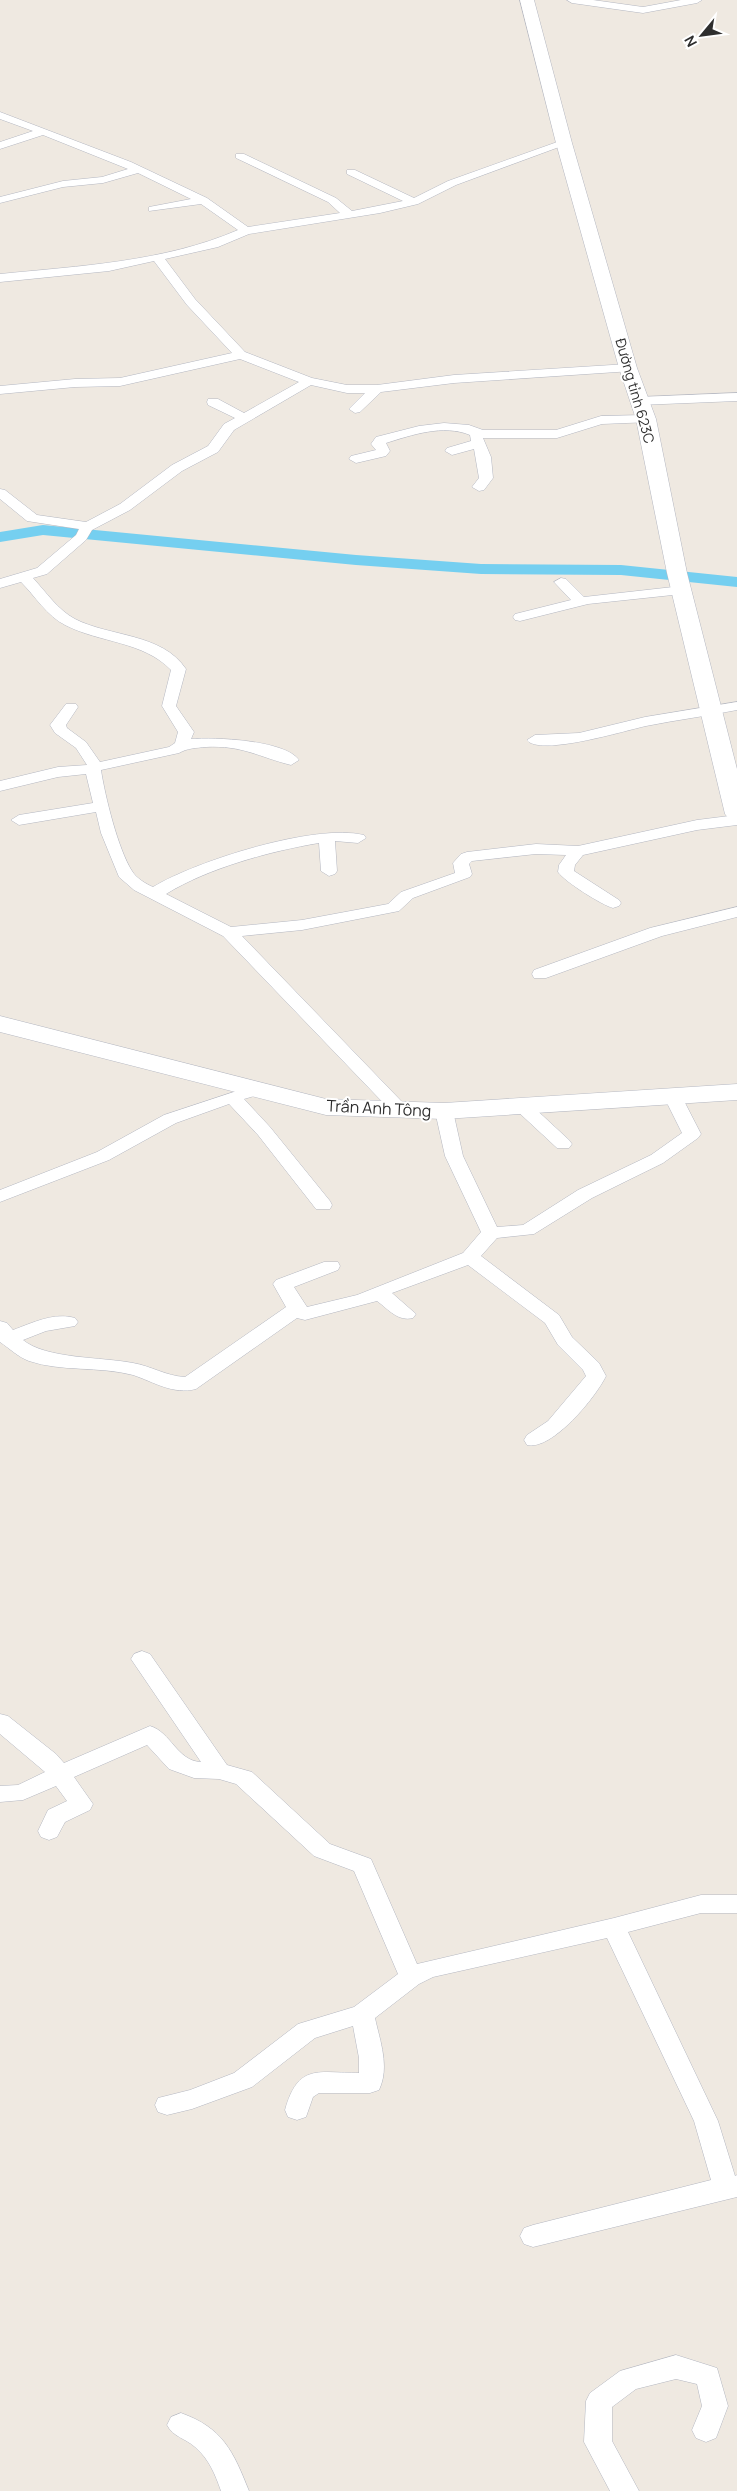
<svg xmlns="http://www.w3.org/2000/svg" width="737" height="2491" viewBox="0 0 737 2491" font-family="Manrope,sans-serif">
	<rect width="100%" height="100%" fill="#efe9e1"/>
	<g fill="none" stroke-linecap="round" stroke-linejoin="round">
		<path fill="#75cff0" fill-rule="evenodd" d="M43,525L356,555L481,564L621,565L737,577V587L621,575L481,574L356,565L43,535L0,542V532Z"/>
		<g stroke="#b4b7c1" stroke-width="1">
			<g id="street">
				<path d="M567,0H593L643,7L681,0H702L697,3L643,13L572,3Z"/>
				<path d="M0,112L131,162L207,198L248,227L340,213L328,202L236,158V154H244L336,198L352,211L403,201L347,174V170H355L414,198L448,181L560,141L564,140L570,143L456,185L418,204L380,213L249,234L218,247L165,259L195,299L245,352L312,378L347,385H377L454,375L628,364L634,368L632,371L454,383L381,392L360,412L355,413L349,409L365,393H347L311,385L234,430L218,452L182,471L130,510L92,530L86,540L47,574L33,578C46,592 58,610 75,619C110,637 162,633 186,669L176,706L194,732L191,739C214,737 285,740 299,760L291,765C259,757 242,745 206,747C196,748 188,748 179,753L101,770C105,796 118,849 132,871C136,878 146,884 153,887C196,861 315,823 364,835L366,838L358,843L335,841L337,871L335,874L329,876L321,871L319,843C271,851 208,868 166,894L231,927L302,920L388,904L401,892L455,873L453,863L461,854L467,852L536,844L578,846L697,820L737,815V825L697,830L583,855L575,865L574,871L619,900L621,903L619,906L613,908C602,905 565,882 558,872L559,865L566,855L536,854L472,861L469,864L472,874L470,877L413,898L399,911L302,930L242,936L406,1106L409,1110L406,1114H394L223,936L134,890L119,877L101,833L96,812L19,825L11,820L19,815L93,803L86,774L58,777L0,791V781L58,767L87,765L76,748L55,733L50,725L66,704H76L78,707L66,725L67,728L86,742L100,762L169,747L175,743L178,732L162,706L171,670C143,641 100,643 65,625C47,616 35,596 21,582L0,588V579L37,568L76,535L79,529L27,521L0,499V489L5,490L37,515L86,522L120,504L172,465L208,446L224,424L235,418L208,405L207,402L208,399H218L244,413L299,382L240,359L120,386L75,387L0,394V386L75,379L120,378L232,353L187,305L154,261L109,271L0,282V274C79,266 164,262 238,230L201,204L149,211V207L191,199L138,173L103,183L63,187L0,203V197L63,181L102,177L128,169L43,135L0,149V142L33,131L0,119Z"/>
				<path d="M737,393V401L639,405L633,401L639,397Z"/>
				<path d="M646,415L651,416L652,419L651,422L602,424L557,438H483L491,457L493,478L484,490L479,491L472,487L479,478L474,449L452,455L445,451L447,448L471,441L470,435C443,424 412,435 386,443L390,451L386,456L356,463L349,459L351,456L376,450L371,444L376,437L419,426L444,423L469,425L483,430H556L601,416Z"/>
				<path d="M561,578L566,579L584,597L682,586L689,590L682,594L588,604L520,621L515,620L513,617L515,614L571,600L554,582Z"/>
				<path d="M737,702V710C707,716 676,720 646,726C627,730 539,757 527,740L535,735L579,733L645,717Z"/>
				<path d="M737,907V917L662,936L546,978H534L532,974L534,970L650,928Z"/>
				<path d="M255,1085L261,1086L264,1090L261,1094L244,1099L270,1127L330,1201L332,1205L330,1209H316L258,1135L229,1104L176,1123L109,1160L0,1202V1190L97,1152L164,1115Z"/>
				<path d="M673,1092L679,1093L682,1097L701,1134L698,1138L663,1163L592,1198L534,1234L497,1238L481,1256L559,1315L572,1337L599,1363L606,1376C596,1397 552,1451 527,1445L524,1440L527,1435L548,1421L586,1376L583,1370L558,1345L545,1323L468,1265L392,1293L416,1314L413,1318C398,1322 388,1309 377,1301L305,1320L297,1318L196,1389C173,1395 154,1382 133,1375C99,1366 61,1372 29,1361C18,1357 9,1348 0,1342V1321L7,1323L13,1330C32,1323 54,1312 75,1318L78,1322L75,1326L46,1331L23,1340C46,1359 102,1357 133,1363C151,1366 166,1376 185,1377L286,1307L273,1284L276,1280L324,1262H338L340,1266L338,1270L294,1287L307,1307L357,1295L463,1253L481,1232L445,1156L435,1111L438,1107H450L453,1111L463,1156L497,1227L523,1225L578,1190L651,1155L682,1133L664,1097L667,1093Z"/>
				<path d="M522,1101L528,1102L569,1140L572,1144L569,1148H557L516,1110L513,1106L516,1102Z"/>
				<path d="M142,1651L150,1654L227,1765L252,1772L330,1844L371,1859L417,1964L614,1918L701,1895H737V1913H701L628,1932L718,2121L735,2176L737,2175V2197L533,2247L524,2244L520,2236L524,2228L533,2225L711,2180L694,2121L607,1938L433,1977L419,1984L375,2018C380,2041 390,2067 379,2090L370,2093H319L313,2097L306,2117L297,2120L288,2117L285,2110C298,2063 318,2073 359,2073V2058L353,2026L315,2038L252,2087L192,2109L167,2115L158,2112L155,2105L158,2098L190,2090L234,2073L298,2024L354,2007L398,1974L354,1871L314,1856L236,1784L219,1779L194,1778L169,1769L147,1745L74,1777L93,1804L90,1810L65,1822L57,1837L49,1840L41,1837L38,1831L48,1810L67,1801L56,1786L23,1800L0,1802V1786L18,1785L45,1772L0,1734V1714L8,1716L56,1754L64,1763L150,1726C171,1732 177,1761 201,1762L131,1659L134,1654Z"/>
				<path d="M676,2355L717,2368L728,2406L716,2438L706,2442L696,2438L692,2430L702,2406L697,2384L676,2379L636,2389L612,2407V2441L639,2491H610L584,2442L586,2401L590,2393L620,2371Z"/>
				<path d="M181,2413C223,2428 233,2451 249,2491H221C215,2474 209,2459 195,2447C185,2438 173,2437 167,2425L171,2417Z"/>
			</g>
		</g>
		<g stroke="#b4b7c1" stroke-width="1">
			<g id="secondary">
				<path d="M520,0H534L572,143L637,368L656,419L687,573L737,769V821L729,819L725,814L667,573L636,419L619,368L556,143Z"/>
				<path d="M0,1016L326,1099L444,1103L737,1084V1100L444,1119L326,1115L0,1032Z"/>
			</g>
		</g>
		<use href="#street" fill="#fff" fill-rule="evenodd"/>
		<use href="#secondary" fill="#fff" fill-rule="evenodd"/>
	</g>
	<g text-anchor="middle" stroke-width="4" stroke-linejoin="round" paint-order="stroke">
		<g font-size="14" fill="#2e2e2e" stroke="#fff">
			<text transform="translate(635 391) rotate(74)" y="5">Đường tỉnh 623C</text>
		</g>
		<g font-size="16" fill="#2e2e2e" stroke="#fff">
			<text transform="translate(379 1108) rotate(3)" y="6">Trần Anh Tông</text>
		</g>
	</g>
	<g transform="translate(702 35) rotate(241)" stroke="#ffffff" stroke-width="4" paint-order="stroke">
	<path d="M0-4L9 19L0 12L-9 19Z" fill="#2e2e2e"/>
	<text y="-8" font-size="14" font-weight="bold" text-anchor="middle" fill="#2e2e2e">N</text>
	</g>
</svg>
